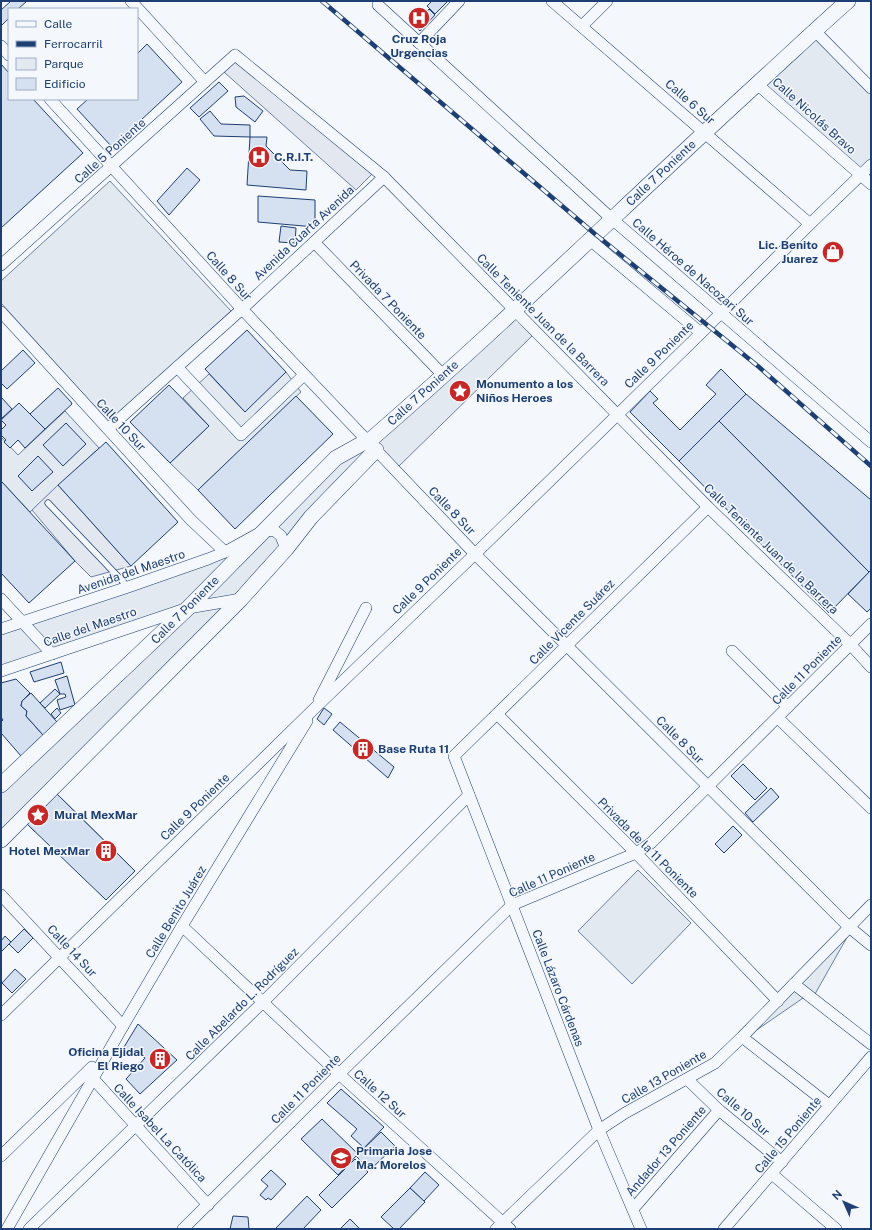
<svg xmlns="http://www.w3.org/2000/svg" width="872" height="1230" viewBox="0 0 872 1230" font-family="'Public Sans',sans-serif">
	<rect width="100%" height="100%" fill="#f4f7fb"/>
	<g fill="#e3e9f0" stroke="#687fa3">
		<path d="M813,34L871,92V161L861,171L762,85Z"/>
		<path d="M110,181L231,311L109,422L1,303V281Z"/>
		<path d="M512,314L532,336L398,467L373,444Z"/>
		<path d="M286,372L301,392L198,490L170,463L209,426L183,398L209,374L244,411Z"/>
		<path d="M65,411L99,448L30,512L2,482L1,483V437L18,455Z"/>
		<path d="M360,446L372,451L1,839V786L336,458Z"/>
		<path d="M224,557L229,565L202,593L179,606L1,670V631Z"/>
		<path d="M638,870L691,923L632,984L578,931Z"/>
		<path d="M850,932L815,994L806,996L748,1036Z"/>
	</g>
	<g fill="#e3e8f0" stroke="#687fa3">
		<path d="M236,60L297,112L372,174L356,190L224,72Z"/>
		<path d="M58,485L131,566L91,577L75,561L32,510Z"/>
	</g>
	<g fill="#d5e0f0" stroke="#1d3f73">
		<path d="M11,1H27L18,9H9V18L2,25L1,24V10Z"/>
		<path d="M432,1H448L435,14L427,6Z"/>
		<path d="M429,9L435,15L420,31L414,25Z"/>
		<path d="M147,44L182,82L112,147L77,109L88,99H137V54Z"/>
		<path d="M1,64L9,73V99H33L83,153L1,228Z"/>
		<path d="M219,82L228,91L199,117L190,108Z"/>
		<path d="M244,96L263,111L255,122L236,107L235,97Z"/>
		<path d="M210,111L221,124L250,125V137L214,136L200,119Z"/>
		<path d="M250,137H267L266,146L290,170L307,171L306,190L247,185Z"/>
		<path d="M187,168L200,180L169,215L157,201Z"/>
		<path d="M258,196L315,200V227L258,222Z"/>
		<path d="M281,226L296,228L295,243L279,242Z"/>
		<path d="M247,330L286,372L245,412L205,369Z"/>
		<path d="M23,350L35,363L7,389L1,383V371Z"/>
		<path d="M721,369L746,394L679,461L630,412L650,391L658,399L653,403L680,430L716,394L706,385Z"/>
		<path d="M169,385L209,426L170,463L130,422Z"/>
		<path d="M58,388L71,402L72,404L45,429L30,414Z"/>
		<path d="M746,394L871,500V570L869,572L719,421Z"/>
		<path d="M296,396L333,434L235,529L198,490Z"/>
		<path d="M1,397L12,409L1,419Z"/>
		<path d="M19,403L45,429L25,448L18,440L10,448L4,442L6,440L1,435V430L6,425L1,420Z"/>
		<path d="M719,421L869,572L829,613L679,461Z"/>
		<path d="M66,423L86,444L63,466L43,445Z"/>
		<path d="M106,442L178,522L131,566L58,485Z"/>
		<path d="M38,456L53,472L32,491L18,476Z"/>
		<path d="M2,482L75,561L29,603L1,573V483Z"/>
		<path d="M871,570V608L867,612L848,594Z"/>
		<path d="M61,662L64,673L34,682L30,672Z"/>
		<path d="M67,676L75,705L60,710L57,700L66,697L65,694H60L55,680Z"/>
		<path d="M16,679L30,693L22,701L21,706L27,711L26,716L43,735L21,756L1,733V722L3,720L1,717V683Z"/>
		<path d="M55,689L60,694L45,708L40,703Z"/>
		<path d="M31,693L57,722L43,735L26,716L27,711L21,706L22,701Z"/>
		<path d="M57,708L61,713L55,719L51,714Z"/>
		<path d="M324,708L332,714L324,725L317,719Z"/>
		<path d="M340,722L394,767L388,778L333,730Z"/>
		<path d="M743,764L767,788L755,800L731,776Z"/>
		<path d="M771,788L779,797L753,822L745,813Z"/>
		<path d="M56,793L135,871L106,900L97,891L117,871L56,811L35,832L26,823Z"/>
		<path d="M56,793L135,871L106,900L26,823Z"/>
		<path d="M733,826L742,835L724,853L715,844Z"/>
		<path d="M24,929L33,938L18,953L9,944Z"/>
		<path d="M5,936L11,942L1,952V941Z"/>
		<path d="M15,969L26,979L12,993L2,983Z"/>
		<path d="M138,1024L177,1060L140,1094L126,1079L145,1058L134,1049L129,1055L121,1052Z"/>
		<path d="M341,1089L384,1127L364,1148L351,1136L357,1129L327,1103Z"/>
		<path d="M322,1119L358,1154L338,1175L301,1139Z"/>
		<path d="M381,1132L395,1146L370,1170L356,1156Z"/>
		<path d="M355,1159L368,1172L332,1208L319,1195Z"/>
		<path d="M271,1170L286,1184L271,1200L268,1198L266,1200L260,1195L268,1186L261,1180Z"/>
		<path d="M425,1172L439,1185L424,1201L410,1188Z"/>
		<path d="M410,1188L425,1202L399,1229H394L381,1217Z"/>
		<path d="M307,1196L321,1210L303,1229H275Z"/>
		<path d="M233,1216L248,1217L249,1229H230Z"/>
		<path d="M350,1219L360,1229H340Z"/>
	</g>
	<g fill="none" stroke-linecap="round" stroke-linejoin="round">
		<g stroke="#1d3f73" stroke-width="7">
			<path id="lane" d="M48,503L128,587"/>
		</g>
		<g stroke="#1d3f73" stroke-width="12">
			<g id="street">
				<path d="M131,1L205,82"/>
				<path d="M552,1L810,224"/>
				<path d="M378,5L612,219L871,442"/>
				<path d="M582,26L607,1"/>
				<path d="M814,30L871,88"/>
				<path d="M419,43L459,1"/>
				<path d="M1,46L9,55"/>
				<path d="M757,84L871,184"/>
				<path d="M50,99L242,309L475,554L849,927L871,945"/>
				<path d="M590,240L701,333"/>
				<path d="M314,242L444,376"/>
				<path d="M1,265L235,55L384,177L708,507L851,645L871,667"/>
				<path d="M1,312L191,520L225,552"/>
				<path d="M177,367L241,435L304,375"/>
				<path d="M108,429L242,309L384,177"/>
				<path d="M1,599L52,654"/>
				<path d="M1,629L128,587L208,559L225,552L265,530L275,531L281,536L286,549"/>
				<path d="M732,651L788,707"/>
				<path d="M1,671L188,608L241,599"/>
				<path d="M319,700L366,608"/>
				<path d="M497,714L636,853L778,1001"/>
				<path d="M778,718L871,808"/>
				<path d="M1,895L123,1026"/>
				<path d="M182,926L339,1074L510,1229"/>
				<path d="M794,984L871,1044"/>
				<path d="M1,1015L316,707L475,554L701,333L810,224L871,165"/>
				<path d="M742,1037L829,1105"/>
				<path d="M87,1072L208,1205"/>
				<path d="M687,1079L719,1110L782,1162"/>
				<path d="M1,1156L92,1067"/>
				<path d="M772,1174L836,1229"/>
				<path d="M633,1209L719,1110"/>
				<path d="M7,1229L123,1026L182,926L307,721"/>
				<path d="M29,1229L263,1002L469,795"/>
				<path d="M183,1229L339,1074L512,905L636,853L651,843L871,624"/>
				<path d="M496,1229L599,1130L625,1113L715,1063L742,1037L871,905"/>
				<path d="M641,1229L599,1130L454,756L708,507"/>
				<path d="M724,1229L871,1057"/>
			</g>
		</g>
		<g stroke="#1d3f73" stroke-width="16">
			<g id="secondary">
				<path d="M1,785L188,608L336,458L363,443L368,442C501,327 626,204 756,85C787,57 817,28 848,1"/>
				<path d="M1,840L241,599L286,549L311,517L376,450"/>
			</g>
		</g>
		<use href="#lane" stroke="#f4f7fb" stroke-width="5.5"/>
		<use href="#street" stroke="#f4f7fb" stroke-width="11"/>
		<use href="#secondary" stroke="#f4f7fb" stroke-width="15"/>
		<g stroke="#1d3f73" stroke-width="4.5">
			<path id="rail" d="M322,1L595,234L759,367L871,466"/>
		</g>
		<use href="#rail" stroke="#f4f7fb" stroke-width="3" stroke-dasharray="9" stroke-linecap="butt"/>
	</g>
	<defs>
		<g id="hospital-disc" transform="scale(1.15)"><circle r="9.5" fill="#c62828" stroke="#f4f7fb"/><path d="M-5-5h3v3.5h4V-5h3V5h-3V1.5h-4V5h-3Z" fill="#fff"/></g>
		<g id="shop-disc" transform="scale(1.15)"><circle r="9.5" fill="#c62828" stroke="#f4f7fb"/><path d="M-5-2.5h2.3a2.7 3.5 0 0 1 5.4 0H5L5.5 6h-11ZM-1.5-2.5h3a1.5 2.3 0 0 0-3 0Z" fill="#fff"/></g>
		<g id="sight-disc" transform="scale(1.15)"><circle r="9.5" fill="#c62828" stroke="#f4f7fb"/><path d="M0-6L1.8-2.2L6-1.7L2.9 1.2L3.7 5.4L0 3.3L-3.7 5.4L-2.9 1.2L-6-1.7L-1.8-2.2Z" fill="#fff"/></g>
		<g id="building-disc" transform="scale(1.15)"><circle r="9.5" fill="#c62828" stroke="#f4f7fb"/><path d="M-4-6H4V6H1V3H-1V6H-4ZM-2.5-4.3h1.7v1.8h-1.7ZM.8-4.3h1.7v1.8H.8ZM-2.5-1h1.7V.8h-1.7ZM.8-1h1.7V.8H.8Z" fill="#fff"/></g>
		<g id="school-disc" transform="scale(1.15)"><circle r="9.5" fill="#c62828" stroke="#f4f7fb"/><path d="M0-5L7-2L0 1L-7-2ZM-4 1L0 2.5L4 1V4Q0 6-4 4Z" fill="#fff"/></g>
	</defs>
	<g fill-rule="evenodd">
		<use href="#hospital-disc" x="419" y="18"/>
		<use href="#hospital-disc" x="259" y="157"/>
		<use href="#shop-disc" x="833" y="252"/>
		<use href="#sight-disc" x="460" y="391"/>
		<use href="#building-disc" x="363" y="749"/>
		<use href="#sight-disc" x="38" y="815"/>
		<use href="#building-disc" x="106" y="851"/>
		<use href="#building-disc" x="160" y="1059"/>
		<use href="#school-disc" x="341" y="1158"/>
	</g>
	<g text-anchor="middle" stroke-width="3" stroke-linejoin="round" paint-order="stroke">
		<g font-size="12" font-weight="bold" fill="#1d3f73" stroke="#f4f7fb" text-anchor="start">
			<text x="419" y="43" text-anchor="middle">Cruz Roja<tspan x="419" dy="14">Urgencias</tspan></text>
			<text x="274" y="161">C.R.I.T.</text>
			<text x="818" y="249" text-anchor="end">Lic. Benito<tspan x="818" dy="14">Juarez</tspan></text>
			<text x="476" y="388">Monumento a los<tspan x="476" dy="14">Niños Heroes</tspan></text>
			<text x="378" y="753">Base Ruta 11</text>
			<text x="54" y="819">Mural MexMar</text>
			<text x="90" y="855" text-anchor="end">Hotel MexMar</text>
			<text x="144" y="1056" text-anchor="end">Oficina Ejidal<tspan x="144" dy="14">El Riego</tspan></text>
			<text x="356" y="1155">Primaria Jose<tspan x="356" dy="14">Ma. Morelos</tspan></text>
		</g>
		<g font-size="12" fill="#1d3f73" stroke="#f4f7fb">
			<text transform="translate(690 102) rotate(41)" y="4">Calle 6 Sur</text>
			<text transform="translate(814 116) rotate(42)" y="4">Calle Nicolás Bravo</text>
			<text transform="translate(110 151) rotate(-42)" y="4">Calle 5 Poniente</text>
			<text transform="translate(661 173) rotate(-43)" y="4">Calle 7 Poniente</text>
			<text transform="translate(304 233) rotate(-43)" y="4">Avenida Cuarta Avenida</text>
			<text transform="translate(693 272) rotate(41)" y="4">Calle Héroe de Nacozari Sur</text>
			<text transform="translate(229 276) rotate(48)" y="4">Calle 8 Sur</text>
			<text transform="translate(388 300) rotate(46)" y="4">Privada 7 Poniente</text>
			<text transform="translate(543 320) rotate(45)" y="4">Calle Teniente Juan de la Barrera</text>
			<text transform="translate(659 355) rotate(-44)" y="4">Calle 9 Poniente</text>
			<text transform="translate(423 393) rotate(-42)" y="4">Calle 7 Poniente</text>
			<text transform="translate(121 425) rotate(47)" y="4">Calle 10 Sur</text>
			<text transform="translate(452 511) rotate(46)" y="4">Calle 8 Sur</text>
			<text transform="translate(771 549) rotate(44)" y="4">Calle Teniente Juan de la Barrera</text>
			<text transform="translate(131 572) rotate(-19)" y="4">Avenida del Maestro</text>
			<text transform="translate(427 581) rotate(-44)" y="4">Calle 9 Poniente</text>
			<text transform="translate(185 610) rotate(-45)" y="4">Calle 7 Poniente</text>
			<text transform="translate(572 622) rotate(-45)" y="4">Calle Vicente Suárez</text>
			<text transform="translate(90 627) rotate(-19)" y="4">Calle del Maestro</text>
			<text transform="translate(807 670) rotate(-45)" y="4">Calle 11 Poniente</text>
			<text transform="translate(680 740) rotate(45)" y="4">Calle 8 Sur</text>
			<text transform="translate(195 807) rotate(-44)" y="4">Calle 9 Poniente</text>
			<text transform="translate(648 848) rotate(45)" y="4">Privada de la 11 Poniente</text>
			<text transform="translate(552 875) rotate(-24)" y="4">Calle 11 Poniente</text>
			<text transform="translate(176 912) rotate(-59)" y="4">Calle Benito Juárez</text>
			<text transform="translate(72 951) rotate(47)" y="4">Calle 14 Sur</text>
			<text transform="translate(558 988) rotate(69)" y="4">Calle Lázaro Cárdenas</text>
			<text transform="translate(242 1004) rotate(-45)" y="4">Calle Abelardo L. Rodríguez</text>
			<text transform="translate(664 1077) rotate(-30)" y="4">Calle 13 Poniente</text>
			<text transform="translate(306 1089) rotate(-45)" y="4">Calle 11 Poniente</text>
			<text transform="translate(380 1094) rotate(42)" y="4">Calle 12 Sur</text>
			<text transform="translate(743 1112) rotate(41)" y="4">Calle 10 Sur</text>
			<text transform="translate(160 1133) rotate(47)" y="4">Calle Isabel La Católica</text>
			<text transform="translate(788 1135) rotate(-50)" y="4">Calle 15 Poniente</text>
			<text transform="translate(666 1151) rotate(-49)" y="4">Andador 13 Poniente</text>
		</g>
	</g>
	<rect width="872" height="1230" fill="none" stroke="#1d3f73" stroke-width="4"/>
	<rect x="8" y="8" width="130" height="92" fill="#f4f7fb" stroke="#9eadc5"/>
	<rect x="16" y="21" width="20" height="6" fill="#f4f7fb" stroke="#9eadc5"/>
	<text x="44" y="28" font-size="12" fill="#1d3f73">Calle</text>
	<rect x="16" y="41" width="20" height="6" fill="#1d3f73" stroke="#9eadc5"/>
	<text x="44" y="48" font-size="12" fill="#1d3f73">Ferrocarril</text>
	<rect x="16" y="58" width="20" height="12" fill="#e3e9f0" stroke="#9eadc5"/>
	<text x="44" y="68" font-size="12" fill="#1d3f73">Parque</text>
	<rect x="16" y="78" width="20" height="12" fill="#d5e0f0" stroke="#9eadc5"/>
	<text x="44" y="88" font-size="12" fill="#1d3f73">Edificio</text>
	<g transform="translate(844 1202) rotate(315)" stroke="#f4f7fb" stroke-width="3" paint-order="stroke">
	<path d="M0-3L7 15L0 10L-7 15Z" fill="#1d3f73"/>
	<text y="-6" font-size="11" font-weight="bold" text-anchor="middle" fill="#1d3f73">N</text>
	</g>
</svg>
